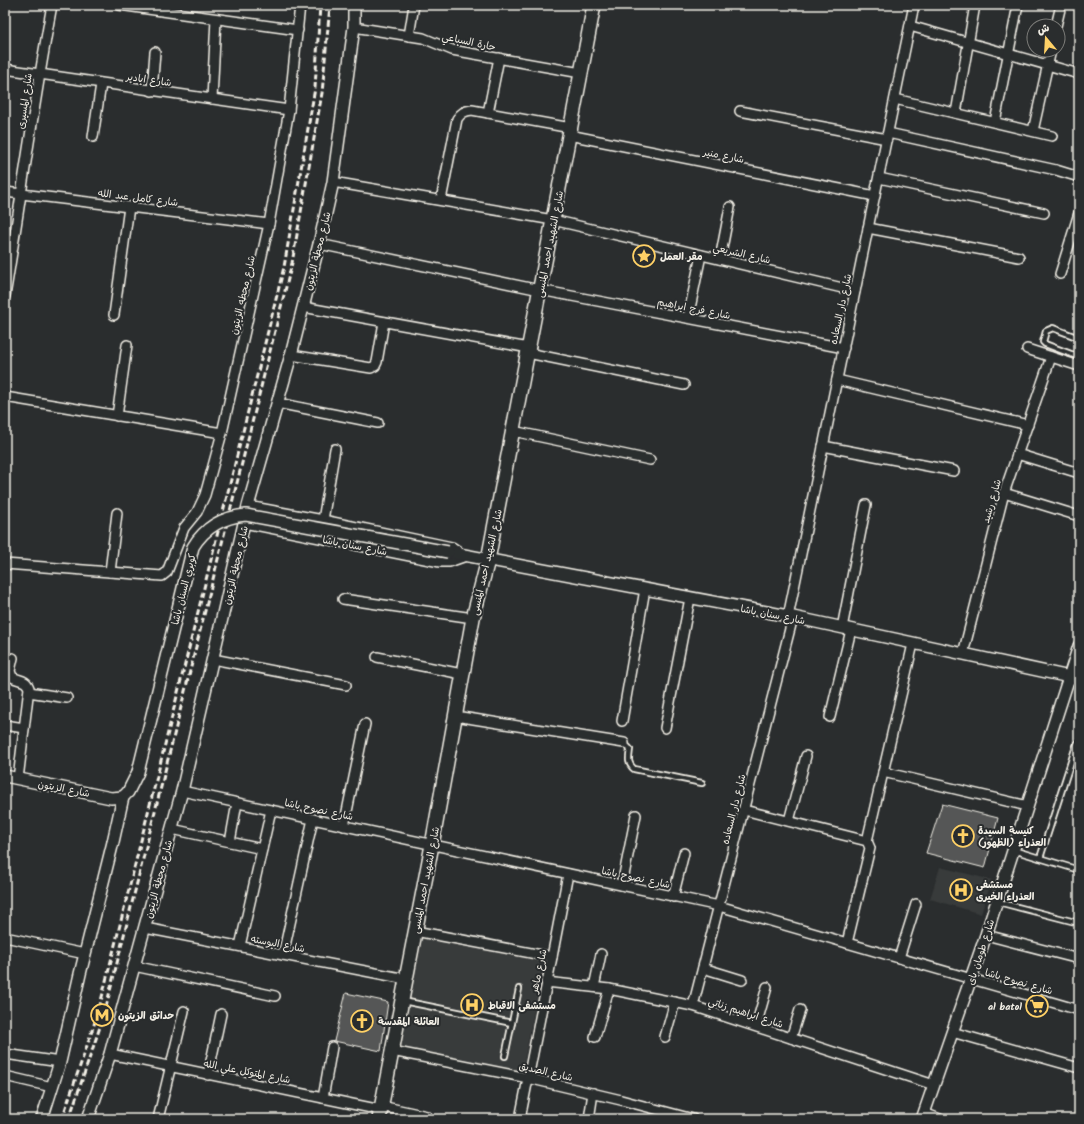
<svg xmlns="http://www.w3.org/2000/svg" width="1084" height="1124" viewBox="0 0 1084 1124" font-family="Kalam,'Playpen Sans Arabic',sans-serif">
	<rect width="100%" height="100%" fill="#2a2d2e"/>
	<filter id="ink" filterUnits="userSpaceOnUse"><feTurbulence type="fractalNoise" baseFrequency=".025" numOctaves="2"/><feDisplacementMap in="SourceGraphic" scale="8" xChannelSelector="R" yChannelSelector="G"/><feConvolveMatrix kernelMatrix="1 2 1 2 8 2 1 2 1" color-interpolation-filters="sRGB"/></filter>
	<g filter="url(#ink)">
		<g fill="#373a3a">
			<path d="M940,867L992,880L981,914L930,899Z"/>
			<path d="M422,936L544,962L522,1072L399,1048Z"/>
		</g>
		<g fill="#555756" stroke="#f4f1e8">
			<path d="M942,804L998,818L985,868L926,853Z"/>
			<path d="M346,993L388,1002L381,1051L334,1041Z"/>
		</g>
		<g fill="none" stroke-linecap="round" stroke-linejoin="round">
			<g stroke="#f4f1e8" stroke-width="8">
				<g id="service">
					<path d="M1079,338L1053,328L1046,331L1043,342L1045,344L1079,357"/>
					<path d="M624,743L630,749C629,758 627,763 634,769L702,783"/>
					<path d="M1013,850L1079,870"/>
					<path d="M1040,858L1076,746L1079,741"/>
					<path d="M998,902L1079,923"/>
					<path d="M403,1001L512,1023"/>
					<path d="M505,1056L519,989"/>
				</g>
			</g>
			<g stroke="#f4f1e8" stroke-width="12">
				<g id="minor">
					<path d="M119,5L298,30"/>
					<path d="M910,26L1079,74"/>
					<path d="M1056,26L1061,5"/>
					<path d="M354,27L423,38L452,50L581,73"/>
					<path d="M409,36L414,5"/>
					<path d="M5,69L289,110"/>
					<path d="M152,91L155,52"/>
					<path d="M212,99L216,19"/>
					<path d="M895,99L1052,136"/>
					<path d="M740,111L887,139"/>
					<path d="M488,113L499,58"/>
					<path d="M956,113L975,5"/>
					<path d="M995,122L1018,5"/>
					<path d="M1033,131L1051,50"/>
					<path d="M888,133L1056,170L1079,177"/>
					<path d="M569,135L875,196"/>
					<path d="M93,137L101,84"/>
					<path d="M879,178L1044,213"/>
					<path d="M333,182L553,220L855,291"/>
					<path d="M5,192L269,224"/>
					<path d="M441,200L457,119C461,113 464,111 472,110L571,128"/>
					<path d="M868,228L1019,257"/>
					<path d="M319,244L540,290L844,348"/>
					<path d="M720,259L730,207"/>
					<path d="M1060,274L1079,213"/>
					<path d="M5,296C21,199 34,102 52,5"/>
					<path d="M303,307L529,348"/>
					<path d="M114,315L129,207"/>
					<path d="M688,318L701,255"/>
					<path d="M1027,349L1079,366"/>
					<path d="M528,353L684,385"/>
					<path d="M291,355L371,368L375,366L377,362L384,322"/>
					<path d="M837,380L1028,425"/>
					<path d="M5,397L222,433"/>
					<path d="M277,403L378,423"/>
					<path d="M117,416L127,345"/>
					<path d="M513,431L650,460"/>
					<path d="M823,446L954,471"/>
					<path d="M1017,454L1079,473"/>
					<path d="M1004,493L1079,516"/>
					<path d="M248,506L323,520L452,547L458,551"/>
					<path d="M323,520L335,449"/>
					<path d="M244,523L440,562H449L466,556"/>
					<path d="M5,564L162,576L167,572L184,528L197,512L205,495L222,433L269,224L289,110L300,5"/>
					<path d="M110,572L117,513"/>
					<path d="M343,599L473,618"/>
					<path d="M788,617L914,5"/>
					<path d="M842,628L866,505"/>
					<path d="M963,654L1004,493L1051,357"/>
					<path d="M377,657L462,674"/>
					<path d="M13,658L10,671L12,677C19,681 26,679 29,688L18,779"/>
					<path d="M213,659L346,685"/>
					<path d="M29,692L67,698"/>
					<path d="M455,716L624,743"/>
					<path d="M830,717L851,630"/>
					<path d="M622,721L645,589"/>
					<path d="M5,725L24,728"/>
					<path d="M665,728L690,598"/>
					<path d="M883,772L1028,806"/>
					<path d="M182,791L719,906L1079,1010"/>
					<path d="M744,810L867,841L870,848L847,943"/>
					<path d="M789,821L806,756"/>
					<path d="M344,826L365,724"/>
					<path d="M172,829L262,849"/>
					<path d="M867,841L913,644"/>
					<path d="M230,842L237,803"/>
					<path d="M622,885L636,815"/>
					<path d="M673,897L684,853"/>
					<path d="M145,928L406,979"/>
					<path d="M415,931L552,957"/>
					<path d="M986,935L1079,959"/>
					<path d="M5,937L85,954"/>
					<path d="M240,946L271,810"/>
					<path d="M283,955L313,819"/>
					<path d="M899,958L916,904"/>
					<path d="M134,966L275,996"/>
					<path d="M703,968L742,980"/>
					<path d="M546,982L609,989L693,1006L934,1085"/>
					<path d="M594,987L601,954"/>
					<path d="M693,1006L793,617"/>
					<path d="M756,1026L767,987"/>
					<path d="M952,1032L1079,1068"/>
					<path d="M595,1037L609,989"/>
					<path d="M665,1037L675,1002"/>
					<path d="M791,1038L800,1010"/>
					<path d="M392,1051L528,1078L621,1100L693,1119"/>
					<path d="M5,1054L60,1062"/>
					<path d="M110,1054L381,1110"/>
					<path d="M208,1075L221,1014"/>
					<path d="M5,1076L52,1087"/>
					<path d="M323,1098L332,1047"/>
					<path d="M381,1106L427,1116"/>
					<path d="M924,1113L940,1119"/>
					<path d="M158,1119L184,1011"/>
					<path d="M520,1119L552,957L568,874"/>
					<path d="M589,1119L593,1093"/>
				</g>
			</g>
			<g stroke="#f4f1e8" stroke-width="14">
				<g id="tertiary">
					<path d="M448,552L793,617L1079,679"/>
					<path d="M5,776L111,798L123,797"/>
					<path d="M123,797L128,792L138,772"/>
					<path d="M42,1119L60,1062L80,974L113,842L123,797"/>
					<path d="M88,1119L110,1054L182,791L248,506L291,355L319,244L333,182L354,27V5"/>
					<path d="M922,1119L986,935L1079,646"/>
				</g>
			</g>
			<g stroke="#f4f1e8" stroke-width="16">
				<path id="secondary" d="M379,1119L432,845L473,618L488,560L594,5"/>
			</g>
			<use href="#service" stroke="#2a2d2e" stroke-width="4.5"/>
			<use href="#minor" stroke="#2a2d2e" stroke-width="9"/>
			<use href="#tertiary" stroke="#2a2d2e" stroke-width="11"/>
			<use href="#secondary" stroke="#2a2d2e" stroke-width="13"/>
			<g stroke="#f4f1e8" stroke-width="3" stroke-dasharray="6 3" stroke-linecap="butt">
				<path d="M62,1119L98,1013L284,267L315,88L320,5"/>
				<path d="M69,1119L104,1015L292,263L322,93L330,5"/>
			</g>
			<g stroke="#f4f1e8" stroke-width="14" stroke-linecap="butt">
				<path id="tertiary-bridge" d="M138,772L193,547C205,527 223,517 246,515L448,552"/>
			</g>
			<use href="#tertiary-bridge" stroke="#2a2d2e" stroke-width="11"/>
		</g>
	</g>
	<defs>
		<g id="sight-ring" transform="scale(1.15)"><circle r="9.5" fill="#2a2d2e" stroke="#ffd166" stroke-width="1.5"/><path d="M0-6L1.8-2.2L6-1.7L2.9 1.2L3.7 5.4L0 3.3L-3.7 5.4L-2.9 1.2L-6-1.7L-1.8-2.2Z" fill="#ffd166"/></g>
		<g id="church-ring" transform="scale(1.15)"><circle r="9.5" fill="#2a2d2e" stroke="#ffd166" stroke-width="1.5"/><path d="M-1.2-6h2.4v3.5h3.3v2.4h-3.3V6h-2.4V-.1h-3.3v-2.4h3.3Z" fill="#ffd166"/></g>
		<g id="hospital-ring" transform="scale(1.15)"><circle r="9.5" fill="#2a2d2e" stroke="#ffd166" stroke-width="1.5"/><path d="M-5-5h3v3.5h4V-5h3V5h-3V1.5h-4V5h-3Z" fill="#ffd166"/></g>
		<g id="supermarket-ring" transform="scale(1.15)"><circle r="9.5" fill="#2a2d2e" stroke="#ffd166" stroke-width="1.5"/><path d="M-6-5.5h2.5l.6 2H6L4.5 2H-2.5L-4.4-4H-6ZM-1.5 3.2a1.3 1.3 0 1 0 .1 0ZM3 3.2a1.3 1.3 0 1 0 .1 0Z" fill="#ffd166"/></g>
		<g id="metro-ring" transform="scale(1.15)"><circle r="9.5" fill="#2a2d2e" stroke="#ffd166" stroke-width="1.5"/><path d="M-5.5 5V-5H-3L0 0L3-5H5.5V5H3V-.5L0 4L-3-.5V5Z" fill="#ffd166"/></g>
	</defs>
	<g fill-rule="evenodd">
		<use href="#sight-ring" x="644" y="256"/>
		<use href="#church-ring" x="963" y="836"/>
		<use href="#hospital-ring" x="961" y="890"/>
		<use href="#hospital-ring" x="472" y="1005"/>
		<use href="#supermarket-ring" x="1037" y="1006"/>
		<use href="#metro-ring" x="102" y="1015"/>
		<use href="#church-ring" x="362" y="1021"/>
	</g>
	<g text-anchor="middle" stroke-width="4" stroke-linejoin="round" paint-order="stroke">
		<g font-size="10" fill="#f4f1e8" stroke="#2a2d2e">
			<text transform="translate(469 41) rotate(12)" y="4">حارة السباعي</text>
			<text transform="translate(149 79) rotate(8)" y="4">شارع ابادير</text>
			<text transform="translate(24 101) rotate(-82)" y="4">شارع المسيرى</text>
			<text transform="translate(724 155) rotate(11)" y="4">شارع منير</text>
			<text transform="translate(138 197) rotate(7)" y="4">شارع كامل عبد الله</text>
			<text transform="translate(549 244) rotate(-79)" y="4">شارع الشهيد احمد المنسى</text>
			<text transform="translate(317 251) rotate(-76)" y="4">شارع محطة الزيتون</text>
			<text transform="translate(742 253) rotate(13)" y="4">شارع الشريعي</text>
			<text transform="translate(242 295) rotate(-77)" y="4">شارع محطه الزيتون</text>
			<text transform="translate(694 308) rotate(11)" y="4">شارع فرج ابراهيم</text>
			<text transform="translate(840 309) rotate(-78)" y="4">شارع دار السعاده</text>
			<text transform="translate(991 501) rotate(-74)" y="4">شارع رشيد</text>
			<text transform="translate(355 545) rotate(11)" y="4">شارع سنان باشا</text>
			<text transform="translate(486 562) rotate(-77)" y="4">شارع الشهيد احمد المنسى</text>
			<text transform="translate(235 565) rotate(-77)" y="4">شارع محطة الزيتون</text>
			<text transform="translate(183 589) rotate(-76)" y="4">كوبري السنان باشا</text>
			<text transform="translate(773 614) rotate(11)" y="4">شارع سنان باشا</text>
			<text transform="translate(64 788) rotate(11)" y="4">شارع الزيتون</text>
			<text transform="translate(319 809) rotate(12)" y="4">شارع نصوح باشا</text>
			<text transform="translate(733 809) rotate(-76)" y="4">شارع دار السعاده</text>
			<text transform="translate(636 877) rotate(12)" y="4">شارع نصوح باشا</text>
			<text transform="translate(158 879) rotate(-75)" y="4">شارع محطة الزيتون</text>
			<text transform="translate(425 880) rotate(-79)" y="4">شارع الشهيد احمد المنسى</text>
			<text transform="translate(278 943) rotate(11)" y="4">شارع البوسته</text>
			<text transform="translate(980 952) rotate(-72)" y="4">شارع طومان باى</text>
			<text transform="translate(538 971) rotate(-78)" y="4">شارع ماهر</text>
			<text transform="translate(1019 981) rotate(16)" y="4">شارع نصوح باشا</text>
			<text transform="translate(746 1012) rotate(18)" y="4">شارع ابراهيم زناتي</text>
			<text transform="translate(247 1071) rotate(11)" y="4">شارع المتوكل علي الله</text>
			<text transform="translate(546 1071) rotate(13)" y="4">شارع الصديق</text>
		</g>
		<g font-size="10" font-weight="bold" fill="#f4f1e8" stroke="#2a2d2e" text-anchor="start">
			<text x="660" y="260">مقر العمل</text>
			<text x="978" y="834">كنيسة السيدة<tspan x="978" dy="12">العذراء (الظهور)</tspan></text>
			<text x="976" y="888">مستشفى<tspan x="976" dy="12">العذراء الخيرى</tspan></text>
			<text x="488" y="1009">مستشفى الاقباط</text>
			<text x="1022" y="1010" text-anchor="end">al batol</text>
			<text x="118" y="1019">حدائق الزيتون</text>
			<text x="378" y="1025">العائلة المقدسة</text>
		</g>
	</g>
	<rect width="1084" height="1124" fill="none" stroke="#2a2d2e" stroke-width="20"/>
	<rect x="10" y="10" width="1064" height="1104" fill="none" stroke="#f4f1e8" stroke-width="1.5" filter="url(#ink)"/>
	<g transform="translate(1046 38) rotate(342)"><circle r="19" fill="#2a2d2e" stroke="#7b7b78"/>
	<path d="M0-3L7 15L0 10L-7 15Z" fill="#ffd166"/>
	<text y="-6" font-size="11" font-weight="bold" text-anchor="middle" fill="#f4f1e8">ش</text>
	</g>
</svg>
